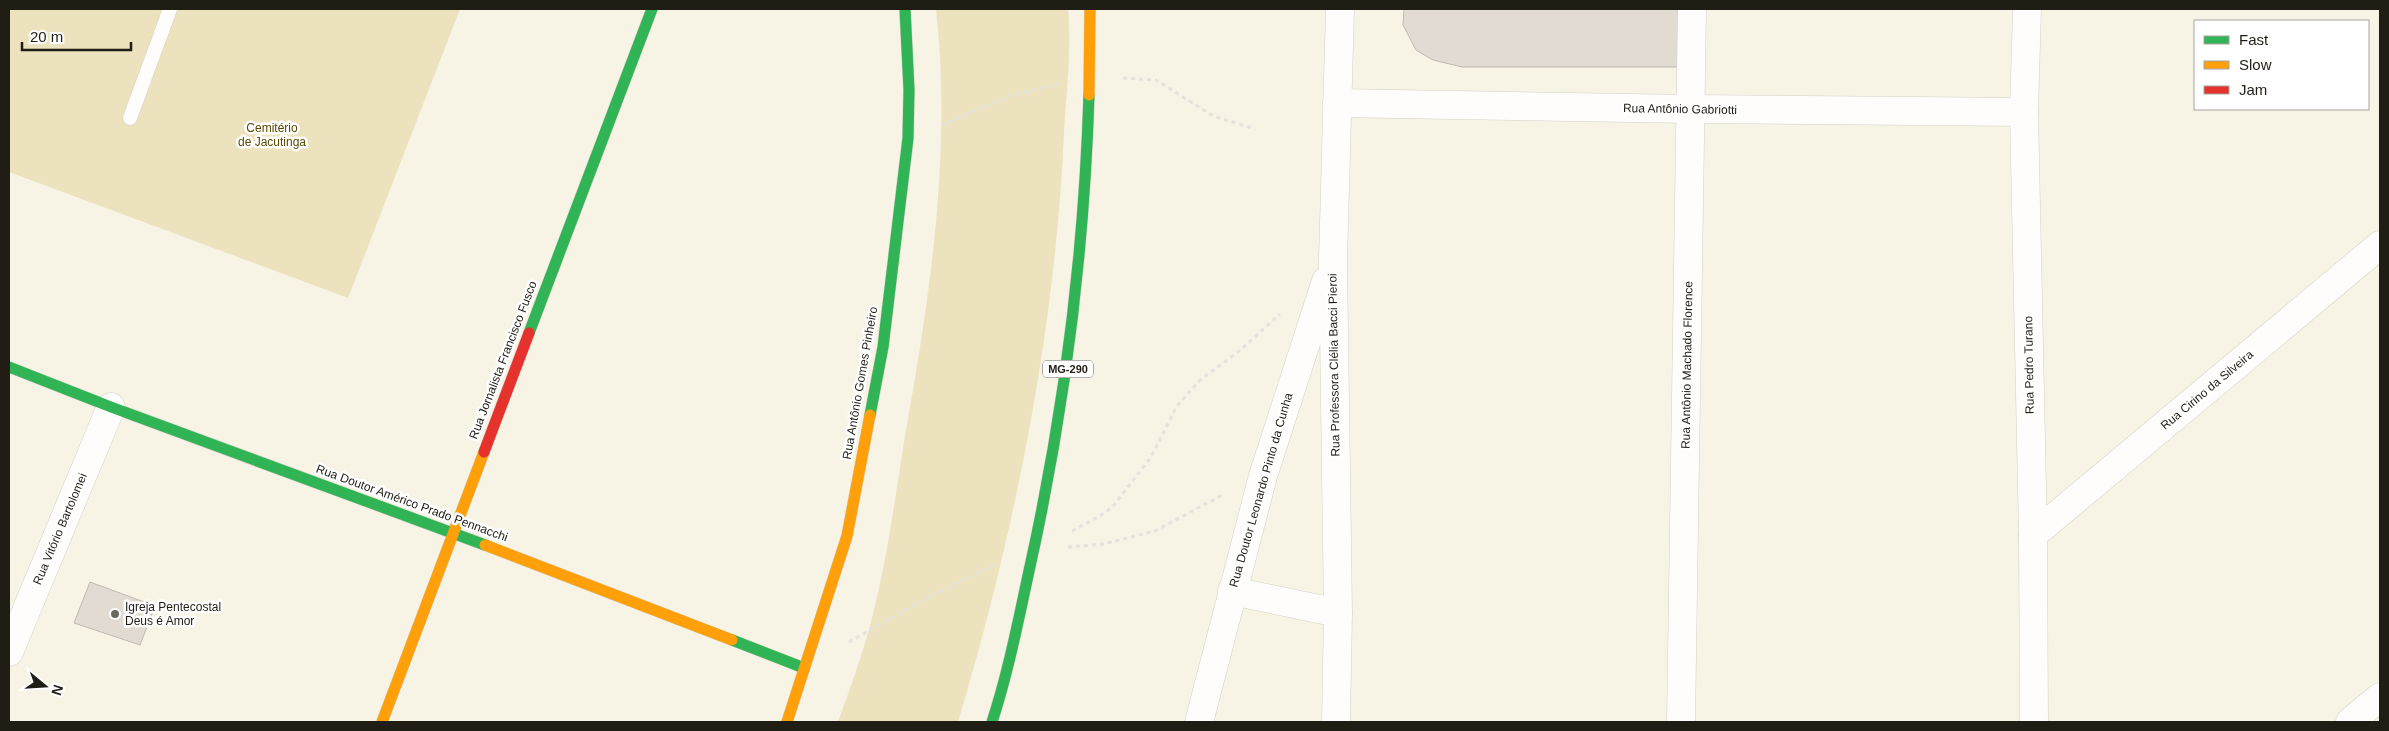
<svg xmlns="http://www.w3.org/2000/svg" width="2389" height="731" viewBox="0 0 2389 731" font-family="Helvetica,sans-serif">
	<rect width="100%" height="100%" fill="#f7f3e5"/>
	<g fill="#ede2be">
		<path d="M9,9H460L348,298L9,172Z"/>
		<path d="M936,9H1068C1072,46 1066,95 1064,133C1055,332 1015,531 958,722H838C850,689 862,656 871,622C887,561 895,498 905,436C930,296 952,151 936,9Z"/>
	</g>
	<g fill="#e1dbd2" stroke="#bfbab1">
		<path d="M1404,9H1680L1679,67H1462L1433,60L1416,50L1403,25Z"/>
		<path d="M90,582L155,606L140,645L74,623Z"/>
	</g>
	<g fill="none" stroke-linecap="round" stroke-linejoin="round">
		<g stroke="#d4d1c6" stroke-width="15">
			<path id="lane" d="M130,118L170,9"/>
		</g>
		<g stroke="#d4d1c6" stroke-width="29">
			<g id="street">
				<path d="M2027,9L2024,112L2033,535L2034,722"/>
				<path d="M1337,103L1691,109L2024,112"/>
				<path d="M2033,535L2380,245"/>
				<path d="M1232,591L1338,613"/>
				<path d="M9,652L111,407"/>
				<path d="M1199,722L1263,476L1326,281"/>
				<path d="M1336,722L1338,613L1333,260L1340,9"/>
				<path d="M1681,722L1692,9"/>
				<path d="M2350,722L2380,697"/>
			</g>
		</g>
		<g stroke="#d4d1c6" stroke-width="12">
			<g id="fast">
				<path d="M529,333L652,9"/>
				<path d="M9,367L111,407L485,545"/>
				<path d="M870,415L883,347L908,138L909,90L905,9"/>
				<path d="M732,640L804,668"/>
				<path d="M992,722C1008,673 1018,622 1029,571C1064,414 1084,256 1089,95"/>
			</g>
		</g>
		<g stroke="#d4d1c6" stroke-width="12">
			<g id="slow">
				<path d="M1089,95L1090,9"/>
				<path d="M485,545L732,640"/>
				<path d="M382,722L484,452"/>
				<path d="M787,722L847,536L870,415"/>
			</g>
		</g>
		<g stroke="#d4d1c6" stroke-width="12">
			<path id="jam" d="M484,452L529,333"/>
		</g>
		<g stroke="#e3e2dd" stroke-width="3" stroke-dasharray="4 4" stroke-linecap="butt">
			<path d="M1123,78L1156,80L1213,116L1255,129"/>
			<path d="M942,125L1012,95L1058,84"/>
			<path d="M1072,531L1105,513L1114,505L1151,457L1177,406L1200,380L1238,352L1280,314"/>
			<path d="M1068,547L1104,544L1155,531L1224,494"/>
			<path d="M849,642L912,606L997,563"/>
		</g>
		<use href="#lane" stroke="#fefdfb" stroke-width="14"/>
		<use href="#street" stroke="#fefdfb" stroke-width="28"/>
		<use href="#fast" stroke="#30b455" stroke-width="11"/>
		<use href="#slow" stroke="#ff9f0a" stroke-width="11"/>
		<use href="#jam" stroke="#e5322d" stroke-width="11"/>
	</g>
	<circle fill="#6b685d" stroke="#fff" stroke-width="2" cx="115" cy="614" r="5"/>
	<g text-anchor="middle" stroke-width="5" stroke-linejoin="round" paint-order="stroke">
		<rect fill="#fff" stroke="#63615a" stroke-width="1" x="1043" y="360.5" width="50" height="17" rx="4"/>
		<g font-size="11" font-weight="bold" fill="#201d14">
			<text x="1068" y="373">MG-290</text>
		</g>
		<g font-size="12" fill="#201d14" stroke="#fff">
			<text transform="translate(1680 109) rotate(1)" y="4">Rua Antônio Gabriotti</text>
			<text transform="translate(503 360) rotate(-69)" y="4">Rua Jornalista Francisco Fusco</text>
			<text transform="translate(1334 365) rotate(-91)" y="4">Rua Professora Clélia Bacci Pieroi</text>
			<text transform="translate(1687 365) rotate(-89)" y="4">Rua Antônio Machado Florence</text>
			<text transform="translate(2029 365) rotate(-91)" y="4">Rua Pedro Turano</text>
			<text transform="translate(860 383) rotate(-80)" y="4">Rua Antônio Gomes Pinheiro</text>
			<text transform="translate(2207 390) rotate(-40)" y="4">Rua Cirino da Silveira</text>
			<text transform="translate(1261 490) rotate(-74)" y="4">Rua Doutor Leonardo Pinto da Cunha</text>
			<text transform="translate(412 503) rotate(20)" y="4">Rua Doutor Américo Prado Pennacchi</text>
			<text transform="translate(60 529) rotate(-67)" y="4">Rua Vitório Bartolomei</text>
		</g>
		<g font-size="12" fill="#584800" stroke="#fff">
			<text x="272" y="132">Cemitério<tspan x="272" dy="14">de Jacutinga</tspan></text>
		</g>
		<g font-size="12" fill="#201d14" stroke="#fff" text-anchor="start">
			<text x="125" y="611">Igreja Pentecostal<tspan x="125" dy="14">Deus é Amor</tspan></text>
		</g>
	</g>
	<rect width="2389" height="731" fill="none" stroke="#201d14" stroke-width="20"/>
	<rect x="2194" y="20" width="175" height="90" fill="#ffffff" stroke="#a6a5a1"/>
	<rect x="2204" y="36" width="25" height="8" fill="#30b455" stroke="#a6a5a1"/>
	<text x="2239" y="45" font-size="15" fill="#201d14">Fast</text>
	<rect x="2204" y="61" width="25" height="8" fill="#ff9f0a" stroke="#a6a5a1"/>
	<text x="2239" y="70" font-size="15" fill="#201d14">Slow</text>
	<rect x="2204" y="86" width="25" height="8" fill="#e5322d" stroke="#a6a5a1"/>
	<text x="2239" y="95" font-size="15" fill="#201d14">Jam</text>
	<g transform="translate(45 686) rotate(108)" stroke="#ffffff" stroke-width="4" paint-order="stroke">
	<path d="M0-4L9 19L0 12L-9 19Z" fill="#201d14"/>
	<text y="-8" font-size="14" font-weight="bold" text-anchor="middle" fill="#201d14">N</text>
	</g>
	<path d="M22 42v8h109v-8" fill="none" stroke="#201d14" stroke-width="2.5"/>
	<text x="30" y="42" font-size="15" fill="#201d14" stroke="#ffffff" stroke-width="4" paint-order="stroke">20 m</text>
</svg>
